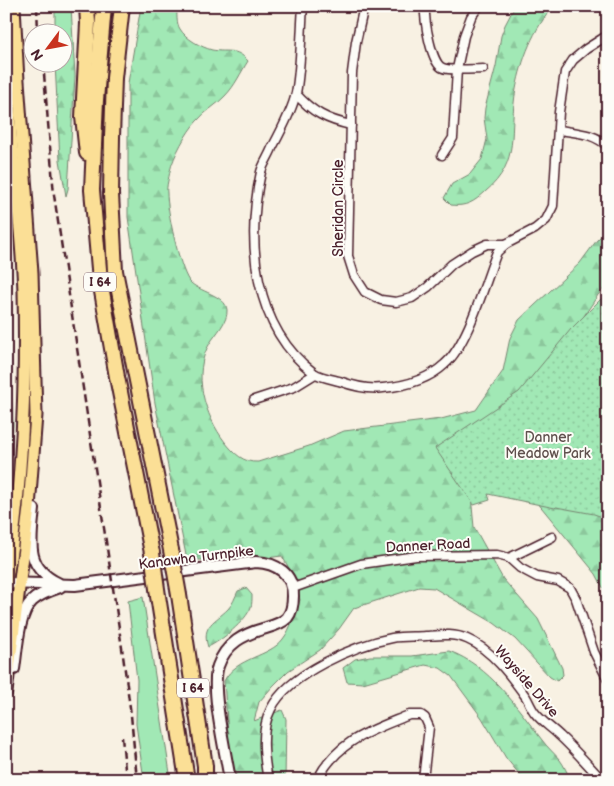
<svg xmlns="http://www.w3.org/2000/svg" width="614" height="786" viewBox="0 0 614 786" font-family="'Balsamiq Sans',sans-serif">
	<defs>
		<pattern id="forest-firs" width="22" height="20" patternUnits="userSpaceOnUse" patternTransform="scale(1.25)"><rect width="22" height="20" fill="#a1e8b5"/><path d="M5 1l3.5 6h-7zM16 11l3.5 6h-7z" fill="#8cc79c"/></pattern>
		<pattern id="park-dots" width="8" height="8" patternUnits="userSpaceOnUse" patternTransform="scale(1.25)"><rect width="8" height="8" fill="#a1e8b5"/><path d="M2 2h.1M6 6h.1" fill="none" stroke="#8cc79c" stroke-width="1.8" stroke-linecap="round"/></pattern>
	</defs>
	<rect width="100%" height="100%" fill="#f8f1e3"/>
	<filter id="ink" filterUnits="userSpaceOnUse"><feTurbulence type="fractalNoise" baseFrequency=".02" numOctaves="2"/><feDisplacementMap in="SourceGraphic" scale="10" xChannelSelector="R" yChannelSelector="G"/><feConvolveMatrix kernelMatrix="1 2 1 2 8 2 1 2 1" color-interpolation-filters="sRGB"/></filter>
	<g filter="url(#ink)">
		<path fill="#a1e8b5" stroke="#768470" d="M143,597L171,780H144L136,724L137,680L128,601Z"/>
		<g fill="url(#forest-firs)" stroke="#768470">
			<path d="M55,6H71L75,76L68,189L66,196L60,160L55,63L62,62V32H55Z"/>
			<path d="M141,6H177C177,14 176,23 180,29C186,39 201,47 212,50C228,53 236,47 248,61C241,72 235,86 225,96C217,105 205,111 197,121C187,131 173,157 170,171C169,178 166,186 167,193C167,210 179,267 189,281C198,292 226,295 227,310C228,322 216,333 210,343C191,373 205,416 225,442C234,453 243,463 258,462L309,446L344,431L441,419L476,410L503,371L510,338L519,320L580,263L597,240L608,229V284L598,295L560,352L608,391V597L596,574L537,502L491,489L471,496L474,527L503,579L538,619L562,668L563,675L557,681L550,677L515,639L494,623L434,588L419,587L354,608L339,629L320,650L288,671L273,686L259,702L254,721L282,710L286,719L285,780H234L230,760L224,681C236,657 270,657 283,639C291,629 295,612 300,600L293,575L282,556L249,560H187L155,403L128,217V83Z"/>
			<path d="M515,6H554C533,29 522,59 516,89C508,131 522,161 485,192C474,202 466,207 451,205L444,198L452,184L470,174L482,159L487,139L484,118L485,108L496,66L501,36L505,25Z"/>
			<path d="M6,290L13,425L6,477Z"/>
			<path d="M246,588L252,595C252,599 252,604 251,607C246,621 221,641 208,647C201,625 215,622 228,609C233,604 235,597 238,591Z"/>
			<path d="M449,651C490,666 516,706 542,740C547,747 554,753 560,760C564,765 567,773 571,780H524L506,758L482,718L451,676L440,668L425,665L363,683L347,682L343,668L355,659L370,656H412Z"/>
		</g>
		<path fill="url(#park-dots)" stroke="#768470" d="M608,292V519L594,514L556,507L555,508L488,494L490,500L474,505L435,448L519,392L571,329Z"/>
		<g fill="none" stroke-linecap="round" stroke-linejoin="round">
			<g stroke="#4a1f2b" stroke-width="11">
				<g id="minor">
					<path d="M303,6C301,33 301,67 296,93C293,109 280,133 272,148C269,156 263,164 261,172C246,241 253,327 314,373C320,377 331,379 339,381C353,386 368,390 383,388C405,386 428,380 445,364C468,344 485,282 497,252L506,244"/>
					<path d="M364,6L356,42L352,73L348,256L354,275L365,292L381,300L396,302L412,298L428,287L452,264L472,251L487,244H506L535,229L546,220L553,206L559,112L565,72L573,60L586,49L608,35"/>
					<path d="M425,6C424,19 431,64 443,68C449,71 475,69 483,69"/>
					<path d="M296,94C312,112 327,120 351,125"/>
					<path d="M559,130C577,133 595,133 608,147"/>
					<path d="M442,155L453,138L457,69L464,36L471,17L479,6"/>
					<path d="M254,400L294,387L315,374"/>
					<path d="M509,558L552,537"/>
					<path d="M293,588L361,564L416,556L497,555L509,558L520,568L537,577L558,581L570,588L576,599L594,652L608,680"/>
					<path d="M268,780C264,758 260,730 271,709C288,674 355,645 392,638C403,636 415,637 426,636C440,635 454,633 467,639C491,649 511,676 526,697C529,702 531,708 535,713C542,722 552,728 560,736C575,750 588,765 602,780"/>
					<path d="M317,780C338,740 370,731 409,715H421L425,718L429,727L423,780"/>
				</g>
			</g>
			<g stroke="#4a1f2b" stroke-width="14">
				<g id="secondary">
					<path d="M34,509C31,540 24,567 58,583"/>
					<path d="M6,583L75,585L256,562C277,563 293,574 293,596C293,604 292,612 287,618C282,623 273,626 266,628C244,634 226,643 218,666C210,688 226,754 230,780"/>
					<path d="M14,669C17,650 18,614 32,601C39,594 51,590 60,587"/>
				</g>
			</g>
			<g stroke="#4a1f2b" stroke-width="15">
				<g id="primary">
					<path d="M6,61C9,138 21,214 24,291C26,388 23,487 6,583"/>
					<path d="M6,692L29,508L36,415L32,273L18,81L14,6"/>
				</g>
			</g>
			<g stroke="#4a1f2b" stroke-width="18">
				<g id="motorway">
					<path d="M87,6L88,23L83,117L87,153"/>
					<path d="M104,6L96,100L92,190L100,280L117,377L152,553"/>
					<path d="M122,6L114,78L112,137L111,194L115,271L171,550"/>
					<path d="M179,595L205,766V780"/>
					<path d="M158,596L187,780"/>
				</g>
			</g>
			<use href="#minor" stroke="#fdfcf7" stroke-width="8"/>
			<use href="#secondary" stroke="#fdfcf7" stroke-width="10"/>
			<use href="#primary" stroke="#fbdf96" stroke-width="11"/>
			<use href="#motorway" stroke="#fbdf96" stroke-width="14"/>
			<g stroke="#4a1f2b" stroke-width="2.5" stroke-dasharray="8 4" stroke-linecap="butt">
				<path d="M37,6L38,32"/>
				<path d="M43,62L54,195L122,648L131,715L137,780"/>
				<path d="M122,737L126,780"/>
			</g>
			<g stroke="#4a1f2b" stroke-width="18" stroke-linecap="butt">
				<g id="motorway-bridge">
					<path d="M171,550L179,595"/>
					<path d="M152,553L158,596"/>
				</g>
			</g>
			<use href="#motorway-bridge" stroke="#fbdf96" stroke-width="14"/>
		</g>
	</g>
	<g text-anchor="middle" stroke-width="4" stroke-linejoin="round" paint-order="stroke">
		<g fill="#fdfcf7" stroke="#806168" stroke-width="1">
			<rect x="84" y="272.5" width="32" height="19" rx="4"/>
			<rect x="177" y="678.5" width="32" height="19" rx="4"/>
		</g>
		<g font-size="12" font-weight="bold" fill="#4a1f2b">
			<text x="100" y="286">I 64</text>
			<text x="193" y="692">I 64</text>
		</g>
		<g font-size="14" fill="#4a1f2b" stroke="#fdfcf7">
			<text transform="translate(338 208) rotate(-90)" y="5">Sheridan Circle</text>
			<text transform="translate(428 545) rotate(-3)" y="5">Danner Road</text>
			<text transform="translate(196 557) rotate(-7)" y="5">Kanawha Turnpike</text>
			<text transform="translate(527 681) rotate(49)" y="5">Wayside Drive</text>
		</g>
		<g font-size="14" fill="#60514e" stroke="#fdfcf7">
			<text x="548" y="442">Danner<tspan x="548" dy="16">Meadow Park</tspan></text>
		</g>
	</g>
	<rect width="614" height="786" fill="none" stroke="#fdfcf7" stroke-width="25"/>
	<rect x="12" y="12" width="589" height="761" fill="none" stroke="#4a1f2b" stroke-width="2" filter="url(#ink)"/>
	<g transform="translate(48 48) rotate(238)"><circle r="24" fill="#fdfcf7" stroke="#b5a4a5"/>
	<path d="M0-4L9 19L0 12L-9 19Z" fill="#c8321e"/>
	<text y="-8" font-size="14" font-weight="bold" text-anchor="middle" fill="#4a1f2b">N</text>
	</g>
</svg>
